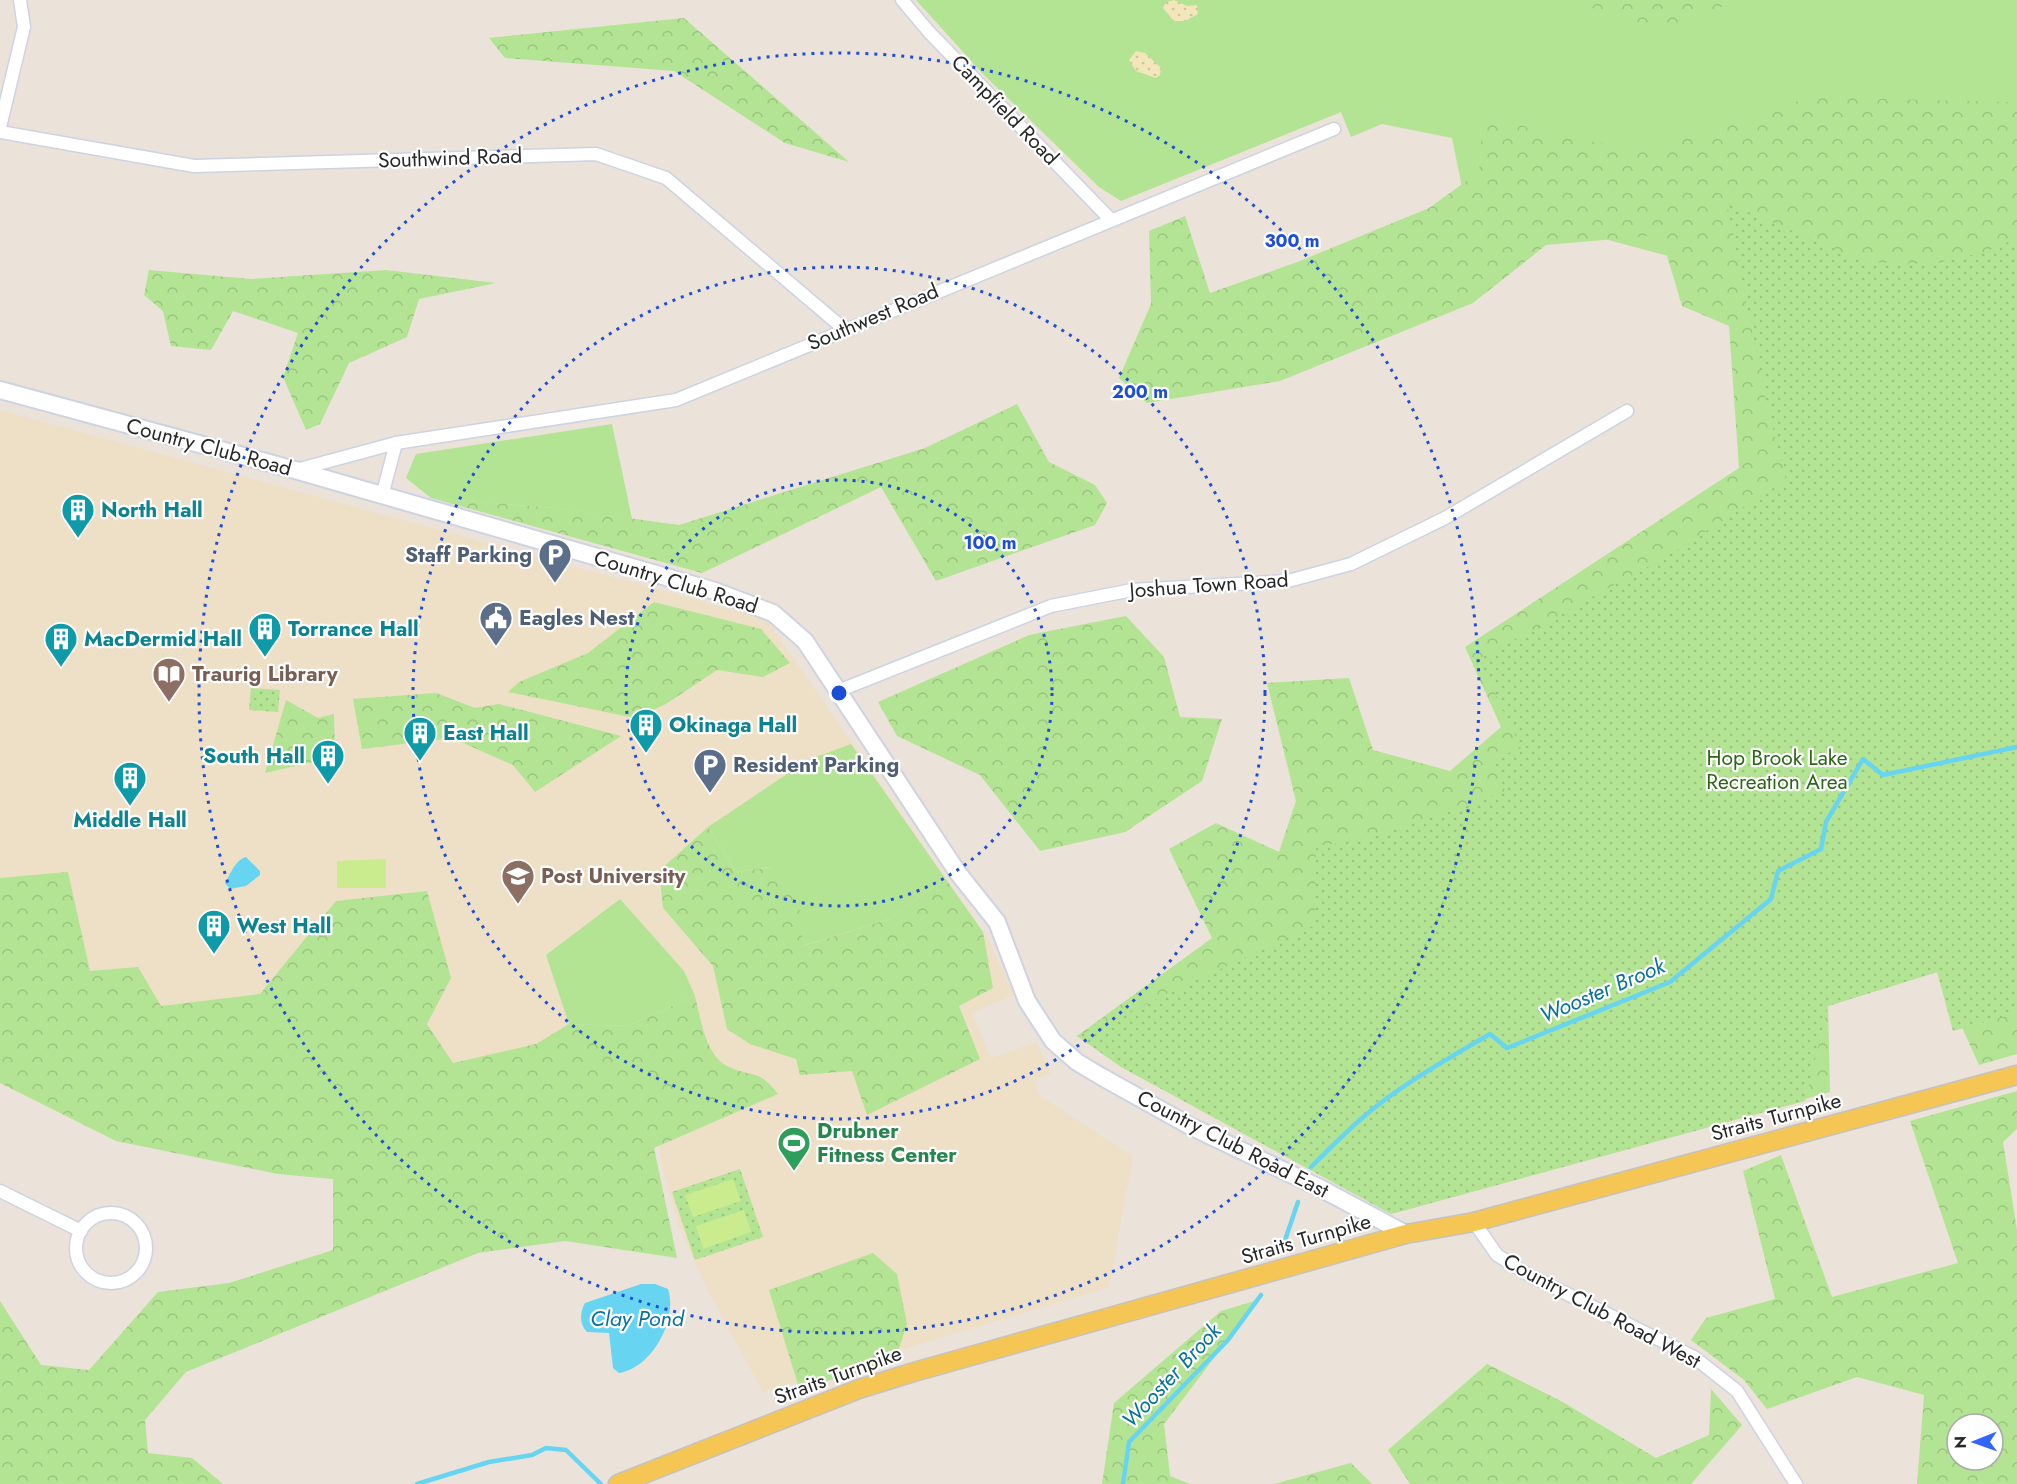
<svg xmlns="http://www.w3.org/2000/svg" width="2017" height="1484" viewBox="0 0 2017 1484" font-family="Jost,sans-serif">
	<defs>
		<pattern id="forest-crowns" width="20" height="18" patternUnits="userSpaceOnUse" patternTransform="scale(1.5)"><rect width="20" height="18" fill="#b3e493"/><path d="M2 6a3 3 0 1 1 6 0M12 15a3 3 0 1 1 6 0" fill="none" stroke="#9ac47f"/></pattern>
		<pattern id="sand-dots" width="8" height="8" patternUnits="userSpaceOnUse" patternTransform="scale(1.5)"><rect width="8" height="8" fill="#f2e6ba"/><path d="M2 2h.1M6 6h.1" fill="none" stroke="#d0c5a0" stroke-width="1.8" stroke-linecap="round"/></pattern>
		<pattern id="park-dots" width="8" height="8" patternUnits="userSpaceOnUse" patternTransform="scale(1.5)"><rect width="8" height="8" fill="#b3e493"/><path d="M2 2h.1M6 6h.1" fill="none" stroke="#9ac47f" stroke-width="1.8" stroke-linecap="round"/></pattern>
	</defs>
	<rect width="100%" height="100%" fill="#ebe2d9"/>
	<path fill="#eedfc7" d="M0,410L766,619L988,939L1014,995L972,1013L991,1058L1036,1042L1051,1073L1035,1080L1039,1095L1133,1157L1109,1287L763,1392L708,1291L679,1227L662,1166L654,1102L87,1025L68,873L0,878Z"/>
	<g fill="#b3e493">
		<path d="M916,0H2017V238L1740,275L1465,202L1452,138L1382,124L1351,137L1341,112L1121,201L1099,187L983,74Z"/>
		<path d="M612,424L632,519L554,508L431,498L406,478L416,454Z"/>
		<path d="M851,744L945,878L889,919L802,946L771,867L736,872L708,827L808,760Z"/>
		<path d="M620,899L684,971L695,996L627,1026L569,1024L546,955Z"/>
	</g>
	<g fill="url(#forest-crowns)" fill-rule="evenodd">
		<path d="M1566,0H1737L1667,31Z"/>
		<path d="M684,18L849,162L785,143L674,71L505,58L489,38Z"/>
		<path d="M1809,97L2008,102L2017,97V1054L1979,1065L1937,972L1828,1006L1830,1092L1391,1214L1077,1036L1212,938L1169,849L1216,823L1279,852L1296,801L1267,683L1349,678L1373,750L1450,771L1501,727L1465,647L1739,468L1729,326L1682,306L1661,235L1546,245L1473,303L1280,381L1147,403L1119,378L1151,304L1149,231L1185,216L1210,293L1300,261L1429,208L1479,172L1483,117L1635,151L1726,127Z"/>
		<path d="M149,270L251,279L386,270L496,283L419,299L407,337L349,363L320,424L306,430L283,377L298,333L233,311L211,350L171,346L163,311L144,295Z"/>
		<path d="M1017,404L1049,462L1095,485L1107,503L1095,525L936,581L881,487L702,573L431,498L555,508L679,525L925,448Z"/>
		<path d="M654,602L761,629L790,663L763,677L717,670L666,704L635,718L508,692L519,682L588,653Z"/>
		<path d="M1126,616L1164,657L1180,717L1222,719L1202,781L1125,832L1040,851L980,775L897,736L878,702L1029,635Z"/>
		<path d="M436,693L475,708L499,704L621,736L535,792L513,765L452,738L362,749L353,699Z"/>
		<path d="M286,700L318,718L334,714L335,757L265,773Z"/>
		<path d="M708,827L736,872L772,867L797,884L803,946L889,919L945,878L983,932L993,988L959,1006L980,1059L867,1115L852,1071L800,1075L796,1059L750,1044L727,1029L713,966L663,908L659,871Z"/>
		<path d="M68,872L90,971L138,967L161,1006L260,994L336,901L427,891L451,978L427,1024L453,1063L536,1044L569,1024L627,1026L695,996C701,1019 705,1056 729,1067C755,1079 756,1067 778,1094L654,1148L677,1258L565,1241L478,1253L186,1372L145,1420L148,1453L192,1458L223,1484H0V1301L41,1365L89,1370L158,1292L229,1283L333,1250V1179L278,1174L116,1141L0,1083V878Z"/>
		<path d="M2017,1091V1129L2003,1142L2017,1230V1484H1917L1924,1395L1857,1377L1767,1409L1744,1380L1691,1340L1706,1318L1775,1299L1743,1171L1781,1155L1832,1297L1958,1263L1910,1121ZM1957,1424H1993V1460H1957Z"/>
		<path d="M873,1253L897,1274L907,1324L894,1364L799,1388L769,1290Z"/>
		<path d="M1258,1300L1164,1424L1170,1476L1190,1484H1102L1114,1403L1221,1311Z"/>
		<path d="M1487,1364L1561,1401L1656,1458L1709,1435L1711,1389L1742,1425L1691,1484H1410L1388,1450Z"/>
		<path d="M1351,1463L1372,1484H1274Z"/>
	</g>
	<g fill="url(#sand-dots)">
		<path d="M1174,0L1187,6L1197,5L1198,14L1185,21H1174L1163,8L1166,2Z"/>
		<path d="M1136,51L1145,53L1161,68L1160,75L1156,78L1136,71L1129,60Z"/>
	</g>
	<g fill="url(#park-dots)">
		<path d="M1727,203L1865,262L1932,264L1985,252L2017,238V1013L1953,1031L1937,972L1828,1006L1805,1101L1391,1214L1121,1067L1077,1036L1315,925L1316,846L1364,840L1505,791L1494,759L1521,748L1479,659L1669,555L1786,480L1765,397Z"/>
		<path d="M251,688L280,690L278,712L249,710Z"/>
		<path d="M740,1169L763,1237L695,1260L672,1192Z"/>
	</g>
	<g fill="#caec8e">
		<path d="M386,859V888H337V861Z"/>
		<path d="M733,1179L741,1201L693,1217L685,1195Z"/>
		<path d="M744,1210L751,1232L703,1249L696,1226Z"/>
	</g>
	<g fill="#67d5f2">
		<path d="M246,857L260,871V875L246,886L230,889L225,883C231,873 235,860 246,857Z"/>
		<path d="M641,1284H655L668,1289C678,1320 652,1368 619,1373L613,1368L609,1333L587,1332C579,1324 580,1312 585,1303Z"/>
	</g>
	<g fill="none" stroke-linecap="round" stroke-linejoin="round">
		<g stroke="#67d5f2" stroke-width="4.5">
			<path d="M1311,1167C1327,1151 1344,1134 1361,1119C1400,1085 1446,1060 1490,1034L1507,1048L1670,982L1771,899L1778,871L1821,849L1826,822L1863,759L1883,775L2017,747"/>
			<path d="M1281,1252L1298,1202"/>
			<path d="M417,1484L489,1462L532,1455L546,1448L566,1450L601,1484"/>
			<path d="M1123,1484L1129,1442L1228,1340L1261,1295"/>
		</g>
		<g stroke="#ced3e2" stroke-width="15">
			<g id="street">
				<path d="M902,0L929,32L1110,219"/>
				<path d="M0,127L24,27L20,0"/>
				<path d="M0,132L194,166L596,154L666,178L844,329"/>
				<path d="M296,470L396,443L676,400L1334,129"/>
				<path d="M382,496L396,443"/>
				<path d="M838,691L1051,606L1132,590L1288,581L1351,564L1445,518L1627,411"/>
				<path d="M0,1191L81,1231"/>
				<circle cx="111" cy="1248" r="35"/>
				<path d="M1474,1222L1497,1255L1527,1274L1694,1357L1737,1391L1796,1484"/>
			</g>
		</g>
		<g stroke="#ced3e2" stroke-width="20">
			<path id="secondary" d="M0,390L295,470L715,591L773,613L805,641L958,873L997,922L1027,1001L1053,1041L1077,1062L1102,1077L1190,1126L1320,1188L1406,1234"/>
		</g>
		<g stroke="#c3c3c3" stroke-width="21">
			<path id="primary" d="M618,1484L859,1389L914,1372L1406,1234L1474,1222L2017,1075"/>
		</g>
		<use href="#street" stroke="#fff" stroke-width="12"/>
		<use href="#secondary" stroke="#fff" stroke-width="16"/>
		<use href="#primary" stroke="#f5c654" stroke-width="18"/>
	</g>
	<g fill="none" stroke="#1d4ed8" stroke-width="3" stroke-dasharray="3 6">
		<circle cx="839" cy="693" r="213"/>
		<circle cx="839" cy="693" r="426"/>
		<circle cx="839" cy="693" r="640"/>
	</g>
	<defs>
		<g id="building-pin" transform="scale(1.725)"><path d="M0 17L-7.5 6A9.5 9.5 0 1 1 7.5 6Z" fill="#0f9aa8" stroke="#fff"/><path d="M-4-6H4V6H1V3H-1V6H-4ZM-2.5-4.3h1.7v1.8h-1.7ZM.8-4.3h1.7v1.8H.8ZM-2.5-1h1.7V.8h-1.7ZM.8-1h1.7V.8H.8Z" fill="#fff"/></g>
		<g id="parking-pin" transform="scale(1.725)"><path d="M0 17L-7.5 6A9.5 9.5 0 1 1 7.5 6Z" fill="#5c6f8a" stroke="#fff"/><path d="M-3.5-5.5H1a3.5 3.5 0 0 1 0 7H-1V5.5H-3.5ZM-1-3.4V-.6H.8a1.4 1.4 0 0 0 0-2.8Z" fill="#fff"/></g>
		<g id="civic-pin" transform="scale(1.725)"><path d="M0 17L-7.5 6A9.5 9.5 0 1 1 7.5 6Z" fill="#5c6f8a" stroke="#fff"/><path d="M-.6-6.5H3V-4.5H.6V-3L4-1V1h2V6H-6V1h2V-1L-.6-3ZM-1.2 2.5V6h2.4V2.5Z" fill="#fff"/></g>
		<g id="library-pin" transform="scale(1.725)"><path d="M0 17L-7.5 6A9.5 9.5 0 1 1 7.5 6Z" fill="#8d6e63" stroke="#fff"/><path d="M-6-4Q-3-5.5-.7-3.5V5Q-3 3-6 4ZM6-4Q3-5.5 .7-3.5V5Q3 3 6 4Z" fill="#fff"/></g>
		<g id="university-pin" transform="scale(1.725)"><path d="M0 17L-7.5 6A9.5 9.5 0 1 1 7.5 6Z" fill="#8d6e63" stroke="#fff"/><path d="M0-5L7-2L0 1L-7-2ZM-4 1L0 2.5L4 1V4Q0 6-4 4Z" fill="#fff"/></g>
		<g id="stadium-pin" transform="scale(1.725)"><path d="M0 17L-7.5 6A9.5 9.5 0 1 1 7.5 6Z" fill="#2e9e5b" stroke="#fff"/><path d="M0-5a6.5 5 0 1 0 0 10a6.5 5 0 1 0 0-10ZM-3.5-1.8h7v3.6h-7Z" fill="#fff"/></g>
	</defs>
	<g fill-rule="evenodd">
		<use href="#building-pin" x="78" y="510"/>
		<use href="#parking-pin" x="555" y="555"/>
		<use href="#civic-pin" x="496" y="618"/>
		<use href="#building-pin" x="265" y="629"/>
		<use href="#building-pin" x="61" y="639"/>
		<use href="#library-pin" x="169" y="674"/>
		<use href="#building-pin" x="646" y="725"/>
		<use href="#building-pin" x="420" y="733"/>
		<use href="#building-pin" x="328" y="756"/>
		<use href="#parking-pin" x="710" y="765"/>
		<use href="#building-pin" x="130" y="778"/>
		<use href="#university-pin" x="518" y="876"/>
		<use href="#building-pin" x="214" y="926"/>
		<use href="#stadium-pin" x="794" y="1143"/>
	</g>
	<g text-anchor="middle" stroke-width="4.5" stroke-linejoin="round" paint-order="stroke">
		<g font-size="21" fill="#282828" stroke="#fff">
			<text transform="translate(1005 110) rotate(46)" y="7">Campfield Road</text>
			<text transform="translate(450 158) rotate(-2)" y="7">Southwind Road</text>
			<text transform="translate(873 317) rotate(-23)" y="7">Southwest Road</text>
			<text transform="translate(209 447) rotate(15)" y="7">Country Club Road</text>
			<text transform="translate(676 582) rotate(17)" y="7">Country Club Road</text>
			<text transform="translate(1209 585) rotate(-4)" y="7">Joshua Town Road</text>
			<text transform="translate(1776 1117) rotate(-15)" y="7">Straits Turnpike</text>
			<text transform="translate(1233 1144) rotate(27)" y="7">Country Club Road East</text>
			<text transform="translate(1306 1239) rotate(-16)" y="7">Straits Turnpike</text>
			<text transform="translate(1602 1311) rotate(28)" y="7">Country Club Road West</text>
			<text transform="translate(838 1375) rotate(-20)" y="7">Straits Turnpike</text>
		</g>
		<g font-size="21" font-weight="bold" fill="#0d838f" stroke="#fff" text-anchor="start">
			<text x="101" y="517">North Hall</text>
			<text x="288" y="636">Torrance Hall</text>
			<text x="84" y="646">MacDermid Hall</text>
			<text x="669" y="732">Okinaga Hall</text>
			<text x="443" y="740">East Hall</text>
			<text x="305" y="763" text-anchor="end">South Hall</text>
			<text x="130" y="827" text-anchor="middle">Middle Hall</text>
			<text x="237" y="933">West Hall</text>
		</g>
		<g font-size="21" font-weight="bold" fill="#4e5e75" stroke="#fff" text-anchor="start">
			<text x="532" y="562" text-anchor="end">Staff Parking</text>
			<text x="519" y="625">Eagles Nest</text>
			<text x="733" y="772">Resident Parking</text>
		</g>
		<g font-size="21" font-weight="bold" fill="#785e54" stroke="#fff" text-anchor="start">
			<text x="192" y="681">Traurig Library</text>
			<text x="541" y="883">Post University</text>
		</g>
		<g font-size="21" fill="#2c6617" stroke="#fff">
			<text x="1777" y="765">Hop Brook Lake<tspan x="1777" dy="24">Recreation Area</tspan></text>
		</g>
		<g font-size="21" font-weight="bold" fill="#27864d" stroke="#fff" text-anchor="start">
			<text x="817" y="1138">Drubner<tspan x="817" dy="24">Fitness Center</tspan></text>
		</g>
		<g font-size="22" font-style="italic" fill="#09729b" stroke="#fff">
			<text transform="translate(1602 990) rotate(-23)" y="8">Wooster Brook</text>
			<text x="637" y="1326">Clay Pond</text>
			<text transform="translate(1171 1375) rotate(-47)" y="8">Wooster Brook</text>
		</g>
	</g>
	<circle cx="839" cy="693" r="9" fill="#1d4ed8" stroke="#fff" stroke-width="3"/>
	<g font-size="18" text-anchor="middle" font-weight="bold" fill="#1d4ed8" stroke="#fff" stroke-width="4.5" stroke-linejoin="round" paint-order="stroke">
		<text x="1292" y="247">300 m</text>
		<text x="1140" y="398">200 m</text>
		<text x="990" y="549">100 m</text>
	</g>
	<g transform="translate(1975 1442) rotate(269)"><circle r="28" fill="#ffffff" stroke="#a9a9a9" stroke-width="1.5"/>
	<path d="M0-4.5L10 22L0 15L-10 22Z" fill="#3264ff"/>
	<text y="-9" font-size="16" font-weight="bold" text-anchor="middle" fill="#282828">N</text>
	</g>
</svg>
